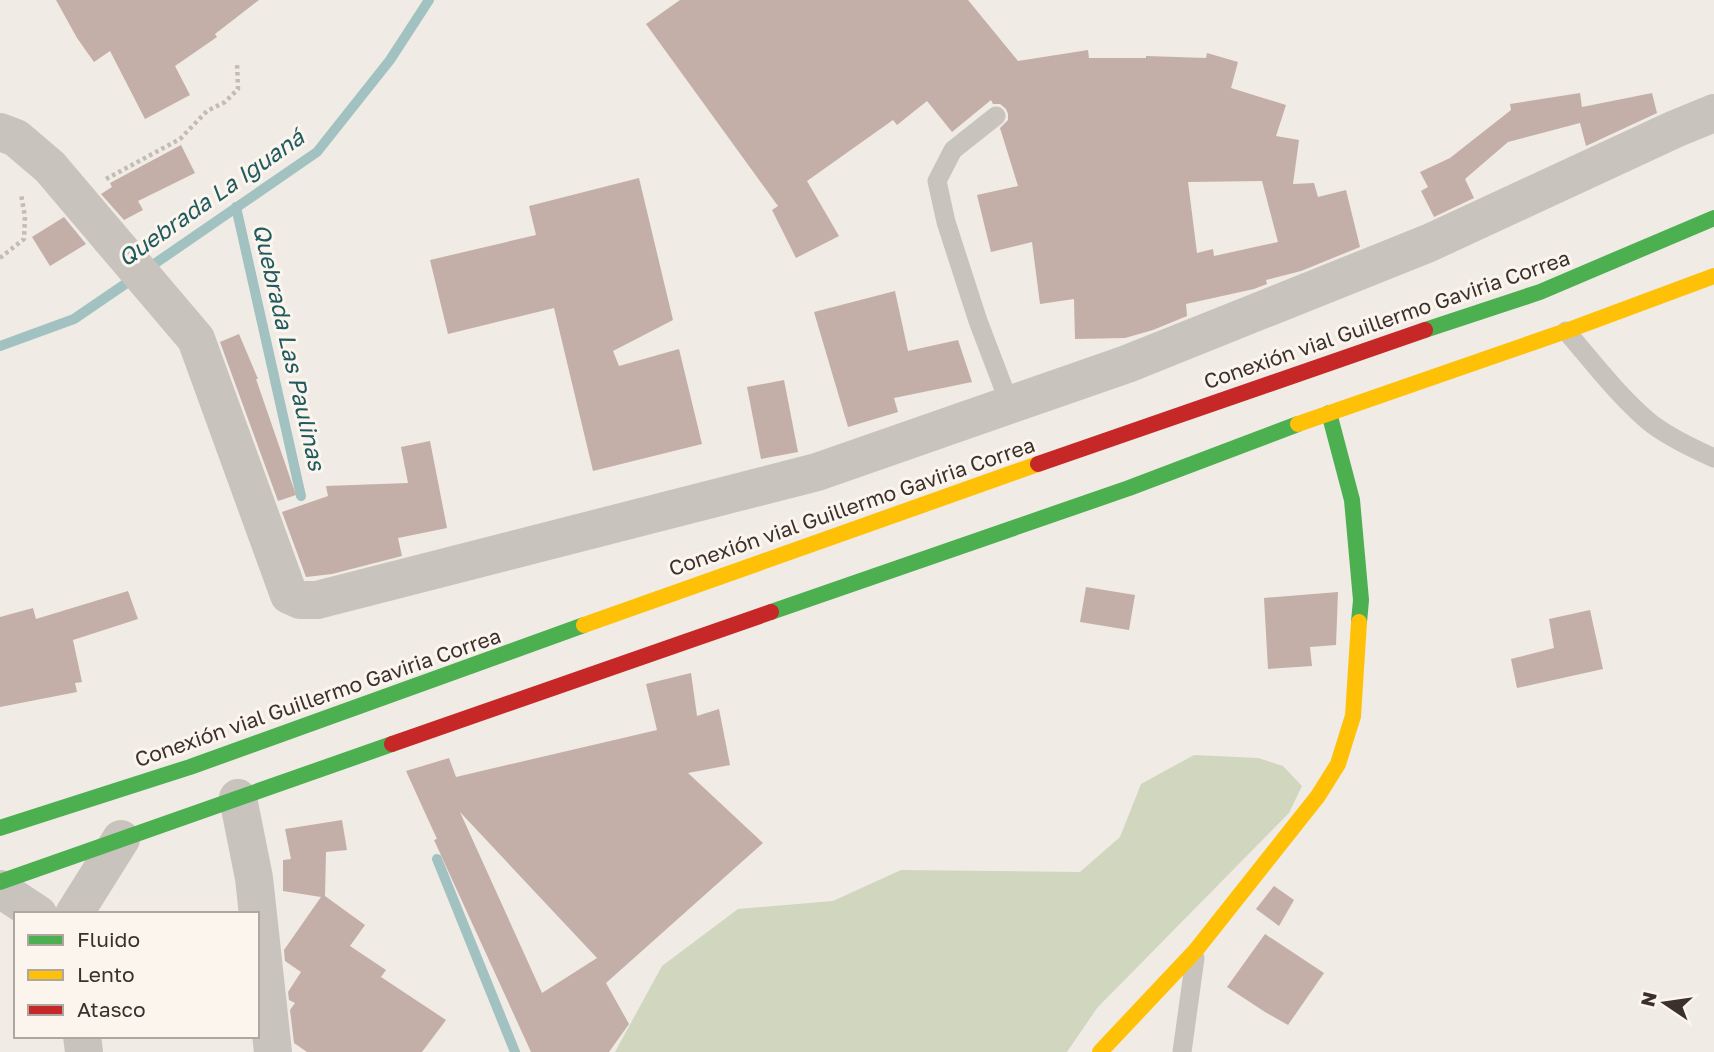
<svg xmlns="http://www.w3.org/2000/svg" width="1714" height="1052" viewBox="0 0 1714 1052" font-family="'Golos Text',sans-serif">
	<rect width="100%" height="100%" fill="#f0ebe5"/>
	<path fill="#d1d6bf" d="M1194,755L1258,758L1283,766L1302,786L1289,813L1097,1008L1067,1052H615L662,966L738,909L833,901L901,870L1080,872L1120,837L1141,784Z"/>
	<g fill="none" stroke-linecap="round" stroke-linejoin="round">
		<g stroke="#a1c2c1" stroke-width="10">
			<path d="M236,207L301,496"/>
			<path d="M147,269L317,152L390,60L429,0"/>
			<path d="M0,346L74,319L134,278"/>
			<path d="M437,859L515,1052"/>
		</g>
	</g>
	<g fill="#c3afa7" fill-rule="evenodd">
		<path d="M56,0H259L215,34L217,37L175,66L190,95L145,119L110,51L94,62L77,38Z"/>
		<path d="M680,0H968L1018,61L1088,50L1089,58H1146V56L1206,58L1207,53L1238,62L1231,88L1286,105L1276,136L1299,140L1293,184L1314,183L1318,197L1346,190L1360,247L1301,271L1266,280L1267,284L1254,289L1186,304L1187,316L1153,330L1125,338L1075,339L1074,299L1040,304L1032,242L991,252L977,195L1018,186L1000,128L1008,120V114L1006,109L1000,104H993L991,100L952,132L927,101L897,125L893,120L807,181L839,236L796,258L772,210L778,206L646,24ZM1262,181L1278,242L1214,256L1213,249L1197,253L1188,182Z"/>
		<path d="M1580,93L1582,107L1652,93L1657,113L1586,146L1580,123L1508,142L1465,179L1474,198L1434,217L1421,191L1428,187L1420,172L1450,158L1511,110L1510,104Z"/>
		<path d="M181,145L195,173L138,201L143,210L124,220L101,194L112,187L110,183Z"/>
		<path d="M639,178L673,320L613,351L619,366L679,349L702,444L593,471L554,308L448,334L430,260L536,235L529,206Z"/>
		<path d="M64,217L86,244L50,266L32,237Z"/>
		<path d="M895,291L908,351L958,340L972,382L894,398L898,412L848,427L814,312Z"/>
		<path d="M239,334L258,379H256L296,495L278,501L220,342Z"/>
		<path d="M784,380L798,452L761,459L747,387Z"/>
		<path d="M430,441L447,528L398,538L402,556L332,574L306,577L282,512L328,496L326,486L408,483L401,447Z"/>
		<path d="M1086,587L1135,595L1129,630L1080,622Z"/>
		<path d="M128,591L138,619L73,640L82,682L75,683L77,692L0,707V617L33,608L36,619Z"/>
		<path d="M1338,592L1336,645L1310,647L1312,666L1268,669L1264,598Z"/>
		<path d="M1590,610L1603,669L1517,688L1511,659L1554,648L1549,619Z"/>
		<path d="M691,673L697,716L719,709L730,765L688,773L763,843L606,983L629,1024L609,1052H531L434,840L437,839L406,771L449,758L456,777L657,730L646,684ZM460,812L597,958L542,993Z"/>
		<path d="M342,820L347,850L326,852L325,896L365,925L350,946L386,970L381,977L446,1020L422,1052H307L294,1043L290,1010L295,1003L289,1000L288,992L301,972L285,961L284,950L321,897L283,891V860L291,859L285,829Z"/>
		<path d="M1274,886L1294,900L1279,926L1256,909Z"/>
		<path d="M1265,934L1324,973L1288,1025L1265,1012L1227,987Z"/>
	</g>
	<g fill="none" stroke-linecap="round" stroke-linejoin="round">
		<g stroke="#c2bbb6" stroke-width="4.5" stroke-dasharray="3.5 3.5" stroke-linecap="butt">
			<path d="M106,179L180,139L207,111L225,102L238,89L237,63"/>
			<path d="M0,258L24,239L25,217L21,194"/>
		</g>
		<g stroke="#c9c3be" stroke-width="19">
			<path d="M996,116L953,150L937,181L946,222L978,321L1010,405"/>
			<path d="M1566,331C1592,361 1617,394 1647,420C1663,434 1694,449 1714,458"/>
			<path d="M1182,1052L1195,958"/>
		</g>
		<g stroke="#c9c3be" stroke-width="38">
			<path d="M0,132L16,138L50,167L196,339L289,595L300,600H317L817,472L1127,364L1429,243L1675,129L1714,113"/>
			<path d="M238,798L254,878L273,1052"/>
			<path d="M0,889L38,914"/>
			<path d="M74,914L121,839"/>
			<path d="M82,1036L84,1052"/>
		</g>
		<g stroke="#4caf50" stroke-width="16">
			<path d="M1425,330L1540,292L1714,218"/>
			<path d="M1329,413L1352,500L1361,600L1359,622"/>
			<path d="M771,612L1129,488L1298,424"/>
			<path d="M0,828L190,767L584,625"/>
			<path d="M0,882L392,744"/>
		</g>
		<g stroke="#ffc107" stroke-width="16">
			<path d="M1298,424L1566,331L1714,276"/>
			<path d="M584,625L1038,464"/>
			<path d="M1100,1052L1196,950L1318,796L1338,764L1353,716L1359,622"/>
		</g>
		<g stroke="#c62828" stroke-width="16">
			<path d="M1038,464L1425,330"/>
			<path d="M392,744L771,612"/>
		</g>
	</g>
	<g text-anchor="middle" stroke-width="6" stroke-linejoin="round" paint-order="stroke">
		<g font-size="21" fill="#3b302b" stroke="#fbf5ee">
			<text transform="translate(1387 320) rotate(-19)" y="7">Conexión vial Guillermo Gaviria Correa</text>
			<text transform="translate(852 507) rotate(-19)" y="7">Conexión vial Guillermo Gaviria Correa</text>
			<text transform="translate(318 698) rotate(-19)" y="7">Conexión vial Guillermo Gaviria Correa</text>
		</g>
		<g font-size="23" font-style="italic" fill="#1f5a5e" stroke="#fbf5ee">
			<text transform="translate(211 198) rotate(-35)" y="8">Quebrada La Iguaná</text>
			<text transform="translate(289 347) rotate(77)" y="8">Quebrada Las Paulinas</text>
		</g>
	</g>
	<rect x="14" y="912" width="245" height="126" fill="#fbf5ee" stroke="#aea6a0" stroke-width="2"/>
	<rect x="28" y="935" width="35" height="10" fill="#4caf50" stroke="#aea6a0" stroke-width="2"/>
	<text x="77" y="947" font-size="21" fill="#3b302b">Fluido</text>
	<rect x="28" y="970" width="35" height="10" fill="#ffc107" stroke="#aea6a0" stroke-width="2"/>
	<text x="77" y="982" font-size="21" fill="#3b302b">Lento</text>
	<rect x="28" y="1005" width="35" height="10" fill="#c62828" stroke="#aea6a0" stroke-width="2"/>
	<text x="77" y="1017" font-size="21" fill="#3b302b">Atasco</text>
	<g transform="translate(1665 1003) rotate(283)" stroke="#fbf5ee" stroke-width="5" paint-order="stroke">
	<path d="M0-5L12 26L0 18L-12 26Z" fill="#3b302b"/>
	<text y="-10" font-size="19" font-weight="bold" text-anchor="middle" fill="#3b302b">N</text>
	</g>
</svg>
